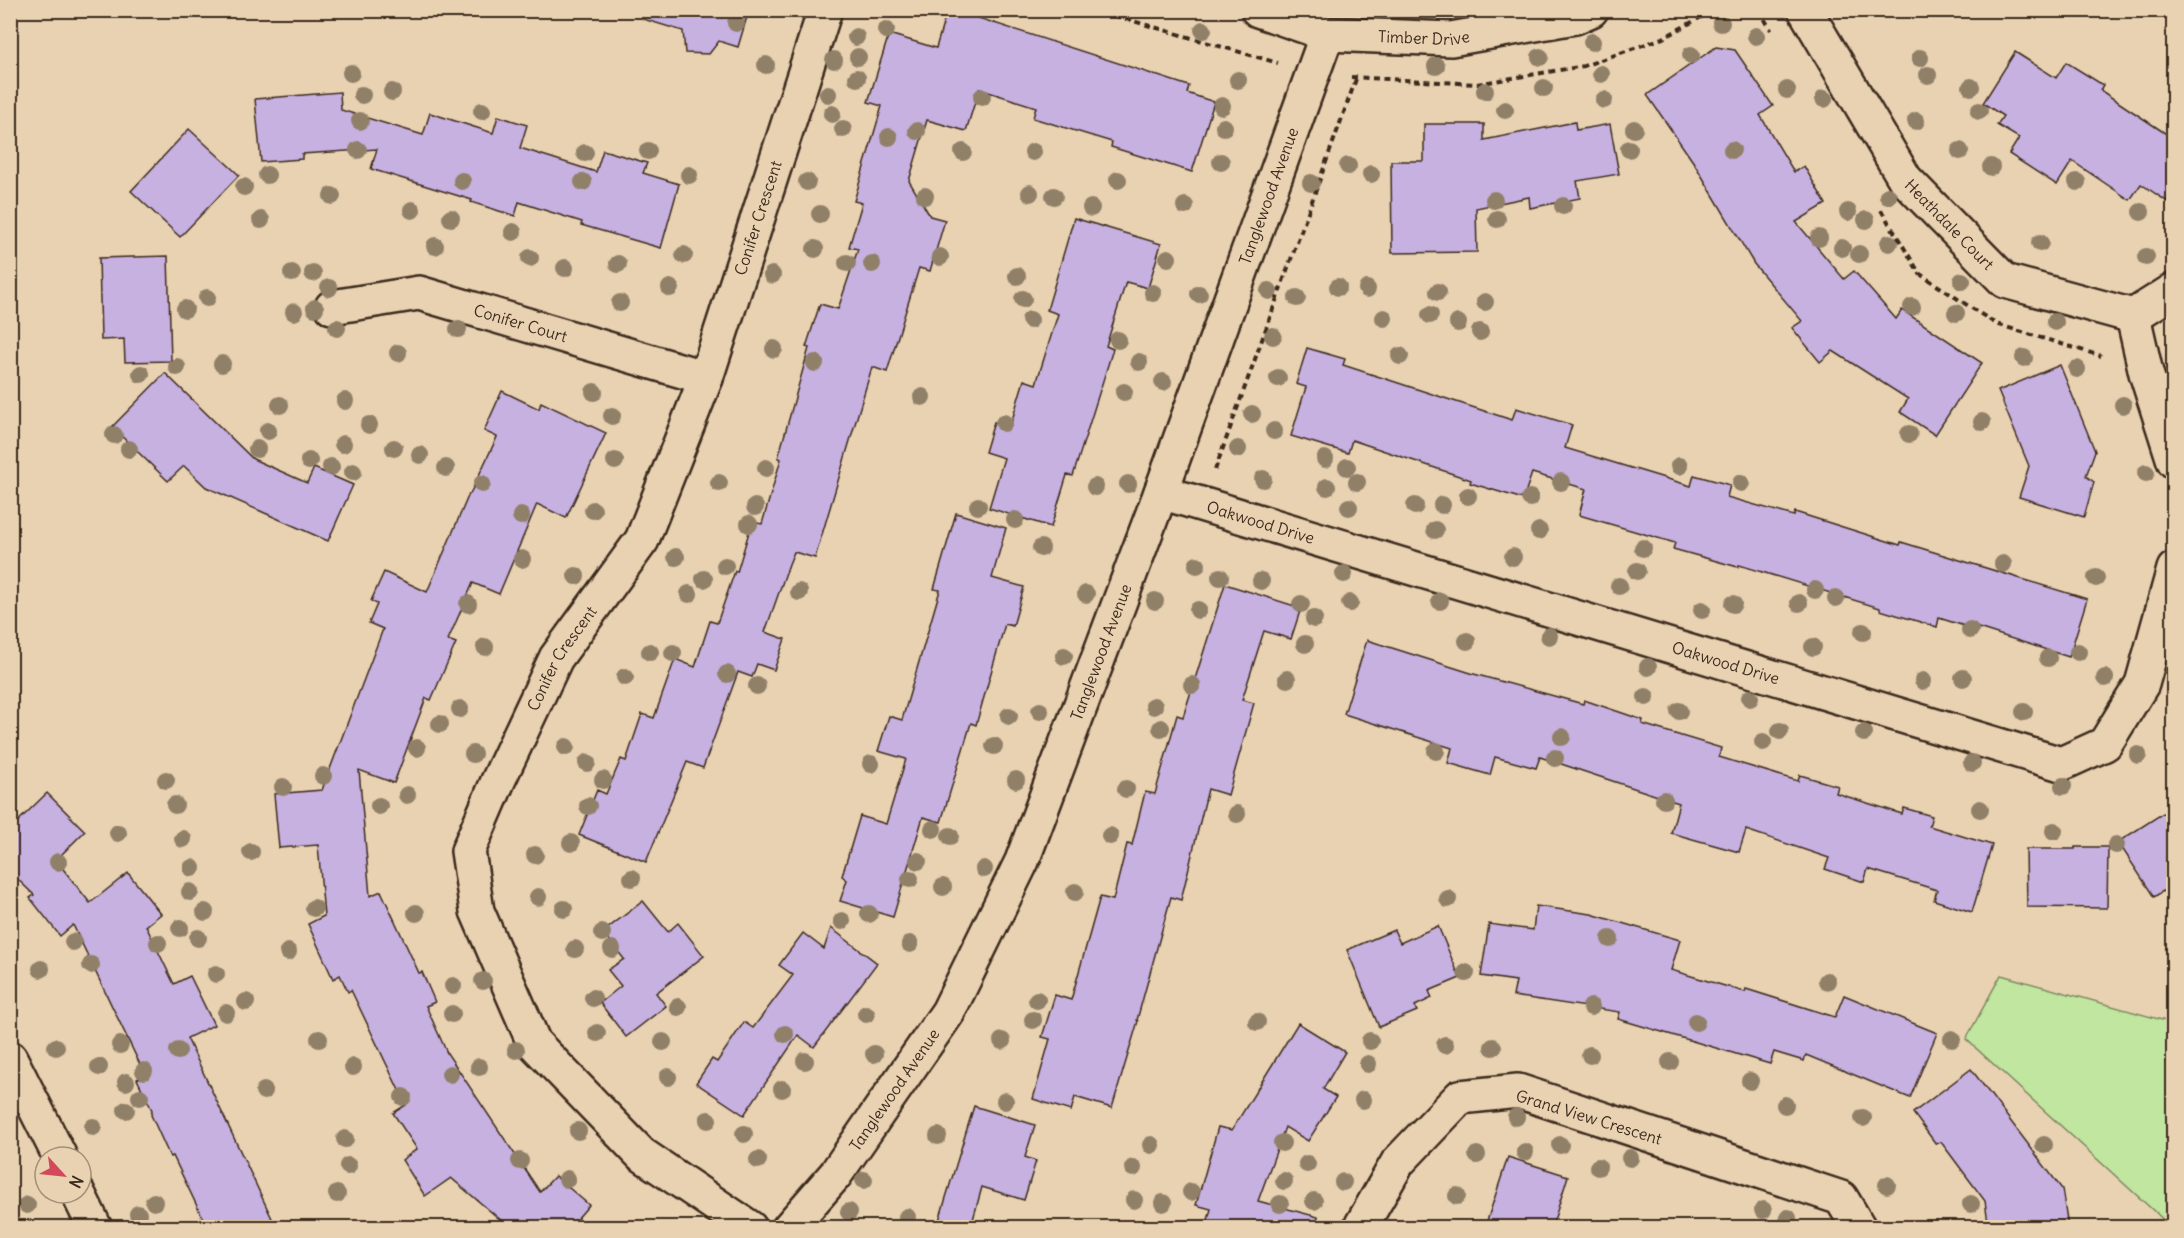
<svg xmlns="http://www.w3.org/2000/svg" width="2184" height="1238" viewBox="0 0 2184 1238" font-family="Delius,sans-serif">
	<rect width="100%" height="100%" fill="#e9d2b2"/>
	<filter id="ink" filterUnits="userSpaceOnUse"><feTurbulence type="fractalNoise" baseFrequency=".0167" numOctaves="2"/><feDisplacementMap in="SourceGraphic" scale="12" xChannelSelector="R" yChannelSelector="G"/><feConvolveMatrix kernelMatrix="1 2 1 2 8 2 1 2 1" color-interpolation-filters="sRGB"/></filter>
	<g filter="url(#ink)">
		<path fill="#c0e6a0" stroke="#7e885f" stroke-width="1.5" d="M2001,975L2173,1023V1227H2167L2168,1224L1966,1039Z"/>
		<g fill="#c6b1e1" stroke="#3b2a1e" stroke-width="1.5">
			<path d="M644,10H749L738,47L719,41L709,54L685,53L683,31L643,19Z"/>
			<path d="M947,10H954L1189,86L1187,93L1214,102L1192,172L1111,147L1112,142L1033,118L1036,107L979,89L966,131L927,120L909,181L930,216L945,220L930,271L919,268L887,372L872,367L815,558L794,552L789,564L765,632L785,639L774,670L757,664L752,677L738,672L703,768L687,762L646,862L579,835L597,790L606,794L621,759L626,761L642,714L654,718L675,659L695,667L710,621L717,623L735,571L737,572L752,522L762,524L781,459L778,458L809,348L806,347L820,304L838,309L858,249L849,247L862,203L854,201L882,106L868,102L889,34L936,48Z"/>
			<path d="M1716,47L1735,50L1773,106L1760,115L1794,172L1804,166L1826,204L1796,222L1844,279L1854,271L1896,319L1902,310L1982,363L1935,435L1900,412L1908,399L1833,351L1820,362L1792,328L1802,321L1754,264L1694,163L1647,95Z"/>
			<path d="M2015,52L2056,78L2066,62L2103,85L2100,90L2174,139V206L2141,184L2130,200L2072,161L2057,185L2009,154L2019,138L1997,125L2003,116L1983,103Z"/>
			<path d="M340,92L341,110L423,135L430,113L493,133L498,116L527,125L520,148L596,172L603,150L647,163L643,173L679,184L661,248L581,225L582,222L519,202L515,216L471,202L472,200L371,169L377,149L302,154V159L261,162L255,99Z"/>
			<path d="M1575,122L1576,130L1610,124L1619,174L1577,181L1580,198L1530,208L1529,197L1476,208L1477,252L1392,253L1391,161H1424V124H1484V140Z"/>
			<path d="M189,129L239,175L180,237L131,191Z"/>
			<path d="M1074,218L1161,244L1148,288L1126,282L1106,346L1113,349L1073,476L1067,475L1051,527L989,508L1004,458L985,452L994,422L1010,427L1024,380L1036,384L1058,314L1047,310Z"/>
			<path d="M168,256L171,361L125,362L124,339L101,340L99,258Z"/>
			<path d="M1307,348L1345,359L1343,365L1512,420L1516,408L1572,425L1565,448L1691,486L1694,475L1730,485L1727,497L1794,516L1795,512L1900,545L1901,542L2087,599L2069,657L1972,626L1971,628L1939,618L1937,627L1880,610V608L1739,565L1738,567L1673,549L1675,543L1579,515L1586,489L1532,473L1523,499L1470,483L1471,480L1352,440L1348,453L1291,436L1306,387L1296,384Z"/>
			<path d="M2060,365L2095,451L2086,476L2094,482L2084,517L2019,497L2029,466L1998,391Z"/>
			<path d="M165,373L253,459L307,483L314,468L353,485L328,541L206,487L184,466L168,481L112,427Z"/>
			<path d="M502,391L539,409L541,402L606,433L566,518L537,504L499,594L473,583L448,640L456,643L431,700L426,698L394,783L359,770L370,896L381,891L419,973L422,972L435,1002L426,1006L447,1053L540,1192L555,1176L589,1205L570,1227H509L451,1178L425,1196L402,1160L417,1149L393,1113L406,1105L351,990L348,992L340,975L333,979L308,924L324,916L318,845L279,848L274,794L322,790L383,629L369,623L377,604L371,601L384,572L427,592L469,494H470L497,437L484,431Z"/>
			<path d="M956,513L1006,528L992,578L1024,587L1013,626L1005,624L976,725L971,723L941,822L923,817L893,917L840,901L847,880L842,876L860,816L886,824L906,759L878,751L889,716L902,720L940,590L934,589Z"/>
			<path d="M1225,584L1301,608L1291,639L1264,631L1242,700L1254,703L1228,795L1208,789L1181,900L1171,897L1137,1020L1138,1021L1112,1108L1075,1097L1071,1111L1033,1099L1050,1039L1042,1037L1055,995L1071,1000L1100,897L1113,900L1127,844L1132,845L1145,792L1155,794L1177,715L1183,717Z"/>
			<path d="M1367,640L1474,674L1583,704L1584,700L1643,720L1642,724L1721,748L1719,757L1798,781L1800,775L1838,786L1836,793L1902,814L1904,808L1932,816L1929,826L1992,845L1972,912L1934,900L1937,890L1868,869L1864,882L1825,869L1829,858L1746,830L1739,852L1671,833L1679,803L1540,757L1536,768L1495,757L1490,775L1448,763L1452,748L1344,714Z"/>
			<path d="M47,793L85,831L56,860L90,903L128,873L161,914L146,926L174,984L190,976L214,1025L187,1038L276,1227H207L173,1156L170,1157L151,1115L152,1110L137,1079L145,1075L73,925L60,936L30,898L34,895L10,872V829Z"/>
			<path d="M2174,806V884L2154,897L2118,842Z"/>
			<path d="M2075,847H2108L2107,908L2027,907L2026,849H2075Z"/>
			<path d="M643,901L668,932L678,923L704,956L656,993L666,1006L626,1037L600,1003L621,986L608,970L624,959L603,932Z"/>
			<path d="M1536,906L1591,914L1680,940L1671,970L1745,992L1746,989L1835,1017L1844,995L1937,1033L1910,1098L1806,1055L1804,1061L1774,1052L1770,1064L1618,1019L1620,1012L1513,996L1516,981L1481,976L1489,924L1533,930Z"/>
			<path d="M1438,926L1460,978L1429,991L1432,998L1415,1006L1417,1011L1379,1027L1347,950L1394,930L1400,943Z"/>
			<path d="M831,928L877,963L814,1047L798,1035L744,1115L696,1083L712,1059L717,1062L744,1022L753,1028L793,975L779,965L803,933L824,949Z"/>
			<path d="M1298,1023L1345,1052L1323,1089L1336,1097L1308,1141L1285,1127L1258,1201L1318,1217L1317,1227H1206L1211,1209L1196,1205L1218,1127L1232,1130Z"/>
			<path d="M1971,1069L2062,1189L2068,1227H2009L2008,1220L1988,1222L1985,1201L1941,1142L1936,1144L1913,1113Z"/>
			<path d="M974,1106L1035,1125L1025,1157L1036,1161L1024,1200L982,1187L971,1227H937Z"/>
			<path d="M1508,1157L1568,1176L1552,1227H1485Z"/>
		</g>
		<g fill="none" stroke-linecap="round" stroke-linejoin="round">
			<g stroke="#3b2a1e" stroke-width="38">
				<g id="minor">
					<path id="s1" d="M1258,10L1327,34L1451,39L1575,17L1591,10"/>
					<path id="s2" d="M1805,10L1905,179L2005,281L2133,316L2174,290"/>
					<path id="s3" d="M332,307L419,293L706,378"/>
					<path d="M2133,316L2146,373L2174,461"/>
					<path id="s4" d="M1161,492L2061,764L2105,744L2142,684L2174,569"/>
					<path d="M10,1058L60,1157"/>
					<path d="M78,1193L95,1228"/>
					<path id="s5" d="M750,1228L641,1154L534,1043L477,911L468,851L498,781L556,658L642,540L706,378L825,10"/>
					<path id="s6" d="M789,1228L835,1175L948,1012L1022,861L1161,492L1327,34"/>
					<path d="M1360,1228L1398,1162L1460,1097L1518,1091L1841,1198L1859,1228"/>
				</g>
			</g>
			<g stroke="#3b2a1e" stroke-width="4" stroke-dasharray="6 4.5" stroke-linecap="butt">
				<path d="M1095,10L1278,63"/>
				<path d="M1759,10L1771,30"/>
				<path d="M1351,77L1477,84L1584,66L1663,38L1714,10"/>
				<path d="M1881,210L1920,274L1996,324L2101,356"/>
				<path d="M1215,470L1356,79"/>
			</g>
			<use href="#minor" stroke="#e9d2b2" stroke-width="33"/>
		</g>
		<g fill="#908068">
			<circle cx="736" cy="23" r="9"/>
			<circle cx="1721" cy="23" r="9"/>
			<circle cx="886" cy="30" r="9"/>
			<circle cx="1203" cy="30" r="9"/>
			<circle cx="1756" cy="36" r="9"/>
			<circle cx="856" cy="37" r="9"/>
			<circle cx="1592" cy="42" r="9"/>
			<circle cx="1691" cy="55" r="9"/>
			<circle cx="858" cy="57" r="9"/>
			<circle cx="1540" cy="57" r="9"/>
			<circle cx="1920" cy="58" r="9"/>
			<circle cx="834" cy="60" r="9"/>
			<circle cx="766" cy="65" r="9"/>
			<circle cx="1436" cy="66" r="9"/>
			<circle cx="351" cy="73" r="9"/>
			<circle cx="1601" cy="74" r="9"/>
			<circle cx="1928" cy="75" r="9"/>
			<circle cx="857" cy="78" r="9"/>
			<circle cx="1238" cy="80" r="9"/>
			<circle cx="1971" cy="87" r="9"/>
			<circle cx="1544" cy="88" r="9"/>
			<circle cx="1787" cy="90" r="9"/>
			<circle cx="1485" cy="91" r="9"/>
			<circle cx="392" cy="92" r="9"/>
			<circle cx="828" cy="94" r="9"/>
			<circle cx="362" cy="95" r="9"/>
			<circle cx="982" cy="97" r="9"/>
			<circle cx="1824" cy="99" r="9"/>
			<circle cx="1604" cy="100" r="9"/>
			<circle cx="1222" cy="106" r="9"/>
			<circle cx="1505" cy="110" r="9"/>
			<circle cx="482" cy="111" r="9"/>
			<circle cx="1979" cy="111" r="9"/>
			<circle cx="832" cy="114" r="9"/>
			<circle cx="360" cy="121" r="9"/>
			<circle cx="1916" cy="121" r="9"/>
			<circle cx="1224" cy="127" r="9"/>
			<circle cx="843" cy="129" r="9"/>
			<circle cx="1634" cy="129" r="9"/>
			<circle cx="917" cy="131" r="9"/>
			<circle cx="889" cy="137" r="9"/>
			<circle cx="1629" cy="149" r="9"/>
			<circle cx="358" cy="150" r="9"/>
			<circle cx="1732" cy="150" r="9"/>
			<circle cx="648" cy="151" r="9"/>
			<circle cx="1960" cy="151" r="9"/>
			<circle cx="963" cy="152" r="9"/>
			<circle cx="1033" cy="152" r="9"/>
			<circle cx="585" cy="153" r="9"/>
			<circle cx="1221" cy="162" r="9"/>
			<circle cx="1348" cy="166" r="9"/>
			<circle cx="1991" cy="167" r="9"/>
			<circle cx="1371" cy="174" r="9"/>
			<circle cx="267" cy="175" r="9"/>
			<circle cx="689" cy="175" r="9"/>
			<circle cx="1118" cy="180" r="9"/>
			<circle cx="462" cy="181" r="9"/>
			<circle cx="583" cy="182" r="9"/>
			<circle cx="807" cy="182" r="9"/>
			<circle cx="2077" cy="182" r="9"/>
			<circle cx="1311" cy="183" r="9"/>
			<circle cx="244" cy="187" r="9"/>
			<circle cx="1030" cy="193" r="9"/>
			<circle cx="332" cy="196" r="9"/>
			<circle cx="925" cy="196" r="9"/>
			<circle cx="1054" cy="196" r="9"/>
			<circle cx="1888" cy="196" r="9"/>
			<circle cx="1494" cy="200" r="9"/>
			<circle cx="1185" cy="206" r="9"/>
			<circle cx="1563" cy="206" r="9"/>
			<circle cx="1091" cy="208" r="9"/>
			<circle cx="412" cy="210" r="9"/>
			<circle cx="1848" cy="212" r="9"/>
			<circle cx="2141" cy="212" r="9"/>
			<circle cx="820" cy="214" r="9"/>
			<circle cx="451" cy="218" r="9"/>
			<circle cx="1497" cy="219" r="9"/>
			<circle cx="261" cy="220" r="9"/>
			<circle cx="1866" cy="220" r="9"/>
			<circle cx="513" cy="232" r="9"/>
			<circle cx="1819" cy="238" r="9"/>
			<circle cx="1889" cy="243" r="9"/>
			<circle cx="2040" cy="243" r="9"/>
			<circle cx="435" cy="246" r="9"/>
			<circle cx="1842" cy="248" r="9"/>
			<circle cx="815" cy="249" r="9"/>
			<circle cx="1859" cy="254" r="9"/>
			<circle cx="684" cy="255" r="9"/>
			<circle cx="940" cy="257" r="9"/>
			<circle cx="2146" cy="257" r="9"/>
			<circle cx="530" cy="258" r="9"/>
			<circle cx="1168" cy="258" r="9"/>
			<circle cx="847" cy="263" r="9"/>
			<circle cx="618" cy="264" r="9"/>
			<circle cx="872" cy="264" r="9"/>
			<circle cx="565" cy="268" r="9"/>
			<circle cx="292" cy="273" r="9"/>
			<circle cx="313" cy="273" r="9"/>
			<circle cx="772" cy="275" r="9"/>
			<circle cx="1017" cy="276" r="9"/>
			<circle cx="1962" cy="281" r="9"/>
			<circle cx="1338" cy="287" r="9"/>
			<circle cx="329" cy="288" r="9"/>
			<circle cx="670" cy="288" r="9"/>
			<circle cx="1367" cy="289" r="9"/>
			<circle cx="1269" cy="291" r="9"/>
			<circle cx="1438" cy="292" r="9"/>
			<circle cx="1153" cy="293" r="9"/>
			<circle cx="1199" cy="294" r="9"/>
			<circle cx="207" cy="298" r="9"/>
			<circle cx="1297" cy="298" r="9"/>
			<circle cx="1023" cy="299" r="9"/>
			<circle cx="1485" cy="302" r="9"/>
			<circle cx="620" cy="303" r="9"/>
			<circle cx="1912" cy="307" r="9"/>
			<circle cx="315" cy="308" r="9"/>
			<circle cx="185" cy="309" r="9"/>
			<circle cx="294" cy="312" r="9"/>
			<circle cx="1956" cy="313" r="9"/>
			<circle cx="1430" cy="315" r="9"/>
			<circle cx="1384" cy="318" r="9"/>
			<circle cx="1030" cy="320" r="9"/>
			<circle cx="2055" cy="322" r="9"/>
			<circle cx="1458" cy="323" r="9"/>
			<circle cx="337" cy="328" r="9"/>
			<circle cx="458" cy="329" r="9"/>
			<circle cx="1480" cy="332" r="9"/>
			<circle cx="1273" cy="336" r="9"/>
			<circle cx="1118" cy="340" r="9"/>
			<circle cx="774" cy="349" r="9"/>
			<circle cx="398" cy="353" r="9"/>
			<circle cx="1400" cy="356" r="9"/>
			<circle cx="2024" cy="358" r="9"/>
			<circle cx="1139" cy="362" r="9"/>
			<circle cx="815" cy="363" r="9"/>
			<circle cx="222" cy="364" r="9"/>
			<circle cx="177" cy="367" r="9"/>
			<circle cx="2077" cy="369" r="9"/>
			<circle cx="141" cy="374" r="9"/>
			<circle cx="1278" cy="378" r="9"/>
			<circle cx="1163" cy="382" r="9"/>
			<circle cx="594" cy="392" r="9"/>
			<circle cx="1124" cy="392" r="9"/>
			<circle cx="922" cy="397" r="9"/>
			<circle cx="345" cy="401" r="9"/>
			<circle cx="280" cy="405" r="9"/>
			<circle cx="2123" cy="405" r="9"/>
			<circle cx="1252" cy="414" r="9"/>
			<circle cx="612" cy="416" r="9"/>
			<circle cx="1982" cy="422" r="9"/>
			<circle cx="1004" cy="423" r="9"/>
			<circle cx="369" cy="425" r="9"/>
			<circle cx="268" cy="431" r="9"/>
			<circle cx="1274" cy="431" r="9"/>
			<circle cx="1909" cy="434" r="9"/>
			<circle cx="114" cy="435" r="9"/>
			<circle cx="343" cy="444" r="9"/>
			<circle cx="394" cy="448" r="9"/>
			<circle cx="129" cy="449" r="9"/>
			<circle cx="257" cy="449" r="9"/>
			<circle cx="1238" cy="449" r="9"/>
			<circle cx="420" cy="455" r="9"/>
			<circle cx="1325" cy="459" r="9"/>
			<circle cx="309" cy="461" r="9"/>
			<circle cx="615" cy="461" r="9"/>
			<circle cx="1679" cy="466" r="9"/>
			<circle cx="331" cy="467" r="9"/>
			<circle cx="1347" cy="467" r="9"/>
			<circle cx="446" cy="468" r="9"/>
			<circle cx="766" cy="468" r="9"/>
			<circle cx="353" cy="472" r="9"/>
			<circle cx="2146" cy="473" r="9"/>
			<circle cx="1263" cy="479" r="9"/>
			<circle cx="1357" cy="482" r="9"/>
			<circle cx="1561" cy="482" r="9"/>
			<circle cx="719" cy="483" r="9"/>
			<circle cx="1741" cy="483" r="9"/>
			<circle cx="482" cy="484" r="9"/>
			<circle cx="1128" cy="484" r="9"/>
			<circle cx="1095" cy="487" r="9"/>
			<circle cx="1327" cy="487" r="9"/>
			<circle cx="1468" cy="496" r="9"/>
			<circle cx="1530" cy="498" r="9"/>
			<circle cx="1442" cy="505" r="9"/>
			<circle cx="978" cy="506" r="9"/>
			<circle cx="1415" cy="506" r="9"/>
			<circle cx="755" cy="507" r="9"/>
			<circle cx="1349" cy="507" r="9"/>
			<circle cx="593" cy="510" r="9"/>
			<circle cx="521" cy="516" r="9"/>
			<circle cx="1015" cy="520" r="9"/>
			<circle cx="749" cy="524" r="9"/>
			<circle cx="1435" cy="530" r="9"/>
			<circle cx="1539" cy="531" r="9"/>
			<circle cx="1041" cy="548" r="9"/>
			<circle cx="1643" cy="548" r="9"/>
			<circle cx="676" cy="557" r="9"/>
			<circle cx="1513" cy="557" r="9"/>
			<circle cx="522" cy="559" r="9"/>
			<circle cx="2003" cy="564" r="9"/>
			<circle cx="1197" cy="565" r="9"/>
			<circle cx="725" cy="566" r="9"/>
			<circle cx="1637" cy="571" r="9"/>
			<circle cx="1344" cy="574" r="9"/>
			<circle cx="576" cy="576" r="9"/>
			<circle cx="1220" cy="577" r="9"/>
			<circle cx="2096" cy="578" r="9"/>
			<circle cx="704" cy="579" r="9"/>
			<circle cx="1261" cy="581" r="9"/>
			<circle cx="1619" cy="586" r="9"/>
			<circle cx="1815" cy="590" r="9"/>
			<circle cx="799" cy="592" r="9"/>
			<circle cx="689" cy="594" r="9"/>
			<circle cx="1086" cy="594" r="9"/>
			<circle cx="1836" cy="598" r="9"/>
			<circle cx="1155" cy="601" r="9"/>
			<circle cx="1440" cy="601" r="9"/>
			<circle cx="1350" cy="603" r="9"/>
			<circle cx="1799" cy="603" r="9"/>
			<circle cx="468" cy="604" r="9"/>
			<circle cx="1301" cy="604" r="9"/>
			<circle cx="1733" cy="604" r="9"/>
			<circle cx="1198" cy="610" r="9"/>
			<circle cx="1702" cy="610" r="9"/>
			<circle cx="1314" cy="619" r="9"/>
			<circle cx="1970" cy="630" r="9"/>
			<circle cx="1863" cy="632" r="9"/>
			<circle cx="1549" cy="636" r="9"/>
			<circle cx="1467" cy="641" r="9"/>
			<circle cx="1305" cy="644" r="9"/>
			<circle cx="485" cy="647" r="9"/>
			<circle cx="1813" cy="647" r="9"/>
			<circle cx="650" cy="652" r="9"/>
			<circle cx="2078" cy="652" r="9"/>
			<circle cx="673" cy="653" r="9"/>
			<circle cx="1064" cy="656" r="9"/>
			<circle cx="2048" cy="658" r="9"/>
			<circle cx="1648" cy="667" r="9"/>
			<circle cx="727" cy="674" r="9"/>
			<circle cx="625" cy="677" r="9"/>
			<circle cx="1963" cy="678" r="9"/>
			<circle cx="2105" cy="678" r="9"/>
			<circle cx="1287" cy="679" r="9"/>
			<circle cx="1923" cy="681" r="9"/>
			<circle cx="1192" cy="685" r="9"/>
			<circle cx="757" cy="686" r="9"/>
			<circle cx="1646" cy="697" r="9"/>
			<circle cx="1750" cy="698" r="9"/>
			<circle cx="1154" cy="706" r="9"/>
			<circle cx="460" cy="709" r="9"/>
			<circle cx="1040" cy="711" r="9"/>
			<circle cx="1679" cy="711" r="9"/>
			<circle cx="2024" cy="712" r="9"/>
			<circle cx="1009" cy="716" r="9"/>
			<circle cx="440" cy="724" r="9"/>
			<circle cx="1161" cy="728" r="9"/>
			<circle cx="1780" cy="731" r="9"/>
			<circle cx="1864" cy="733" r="9"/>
			<circle cx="1562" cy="737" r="9"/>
			<circle cx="1763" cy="742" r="9"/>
			<circle cx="994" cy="746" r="9"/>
			<circle cx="566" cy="747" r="9"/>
			<circle cx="417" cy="748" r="9"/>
			<circle cx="1436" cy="751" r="9"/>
			<circle cx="473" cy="754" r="9"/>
			<circle cx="2138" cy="755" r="9"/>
			<circle cx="1555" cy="758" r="9"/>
			<circle cx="587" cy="763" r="9"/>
			<circle cx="1972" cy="763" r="9"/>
			<circle cx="871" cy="764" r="9"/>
			<circle cx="323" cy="776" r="9"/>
			<circle cx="166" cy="780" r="9"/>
			<circle cx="603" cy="780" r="9"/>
			<circle cx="1016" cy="780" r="9"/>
			<circle cx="2063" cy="786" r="9"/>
			<circle cx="283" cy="787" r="9"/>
			<circle cx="1126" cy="789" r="9"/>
			<circle cx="407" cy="795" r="9"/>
			<circle cx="1664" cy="800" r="9"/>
			<circle cx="175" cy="805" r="9"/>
			<circle cx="379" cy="806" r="9"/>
			<circle cx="588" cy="806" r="9"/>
			<circle cx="1980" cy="809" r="9"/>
			<circle cx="1237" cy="814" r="9"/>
			<circle cx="933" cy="829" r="9"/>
			<circle cx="2054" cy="831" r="9"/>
			<circle cx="118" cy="833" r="9"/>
			<circle cx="950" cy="836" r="9"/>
			<circle cx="1110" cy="836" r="9"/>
			<circle cx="183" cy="839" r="9"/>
			<circle cx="571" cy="843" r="9"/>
			<circle cx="2116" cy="845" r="9"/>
			<circle cx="251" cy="852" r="9"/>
			<circle cx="535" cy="855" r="9"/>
			<circle cx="918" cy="861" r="9"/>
			<circle cx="58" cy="862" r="9"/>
			<circle cx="192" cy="868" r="9"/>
			<circle cx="984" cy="869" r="9"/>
			<circle cx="632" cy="878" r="9"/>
			<circle cx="910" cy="879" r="9"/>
			<circle cx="943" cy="887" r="9"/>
			<circle cx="190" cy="892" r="9"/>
			<circle cx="1075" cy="892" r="9"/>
			<circle cx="538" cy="897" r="9"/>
			<circle cx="1448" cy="899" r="9"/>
			<circle cx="314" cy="908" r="9"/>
			<circle cx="564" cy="909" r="9"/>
			<circle cx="205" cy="912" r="9"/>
			<circle cx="416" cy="913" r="9"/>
			<circle cx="869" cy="914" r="9"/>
			<circle cx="842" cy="921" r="9"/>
			<circle cx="180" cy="928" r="9"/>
			<circle cx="602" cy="933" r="9"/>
			<circle cx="198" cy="938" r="9"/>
			<circle cx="1610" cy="939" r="9"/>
			<circle cx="73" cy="942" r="9"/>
			<circle cx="158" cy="943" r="9"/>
			<circle cx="910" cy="944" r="9"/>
			<circle cx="575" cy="949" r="9"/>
			<circle cx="612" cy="949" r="9"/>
			<circle cx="288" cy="952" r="9"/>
			<circle cx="91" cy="965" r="9"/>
			<circle cx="41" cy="969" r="9"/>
			<circle cx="1466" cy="973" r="9"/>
			<circle cx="216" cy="974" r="9"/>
			<circle cx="483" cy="981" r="9"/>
			<circle cx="1827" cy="981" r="9"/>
			<circle cx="453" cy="986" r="9"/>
			<circle cx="593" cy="998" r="9"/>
			<circle cx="1037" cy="1000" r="9"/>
			<circle cx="246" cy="1002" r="9"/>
			<circle cx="678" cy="1007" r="9"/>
			<circle cx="1591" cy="1007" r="9"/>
			<circle cx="226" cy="1013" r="9"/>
			<circle cx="452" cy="1014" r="9"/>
			<circle cx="866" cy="1014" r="9"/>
			<circle cx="1033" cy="1020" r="9"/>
			<circle cx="1257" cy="1022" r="9"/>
			<circle cx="1696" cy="1022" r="9"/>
			<circle cx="597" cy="1033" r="9"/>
			<circle cx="785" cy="1034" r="9"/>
			<circle cx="319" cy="1039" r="9"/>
			<circle cx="1952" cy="1039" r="9"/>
			<circle cx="1002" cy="1041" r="9"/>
			<circle cx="1370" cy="1041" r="9"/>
			<circle cx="663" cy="1042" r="9"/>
			<circle cx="120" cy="1045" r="9"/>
			<circle cx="1445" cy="1045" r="9"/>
			<circle cx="56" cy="1047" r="9"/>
			<circle cx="1493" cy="1047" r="9"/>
			<circle cx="516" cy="1050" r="9"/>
			<circle cx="178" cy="1051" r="9"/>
			<circle cx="874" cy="1054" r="9"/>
			<circle cx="1590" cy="1055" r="9"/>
			<circle cx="805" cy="1061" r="9"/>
			<circle cx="1670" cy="1062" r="9"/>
			<circle cx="1368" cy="1064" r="9"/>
			<circle cx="99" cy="1067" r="9"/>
			<circle cx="353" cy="1067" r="9"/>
			<circle cx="479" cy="1067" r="9"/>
			<circle cx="144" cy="1071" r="9"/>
			<circle cx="450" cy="1074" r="9"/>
			<circle cx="668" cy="1077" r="9"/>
			<circle cx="1750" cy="1081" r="9"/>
			<circle cx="126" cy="1082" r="9"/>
			<circle cx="782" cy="1089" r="9"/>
			<circle cx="264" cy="1091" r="9"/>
			<circle cx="140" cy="1097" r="9"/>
			<circle cx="403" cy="1097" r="9"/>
			<circle cx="1363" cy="1100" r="9"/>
			<circle cx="1005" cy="1101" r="9"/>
			<circle cx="1785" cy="1105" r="9"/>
			<circle cx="126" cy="1110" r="9"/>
			<circle cx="1516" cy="1117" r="9"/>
			<circle cx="1863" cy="1118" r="9"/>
			<circle cx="708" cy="1120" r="9"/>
			<circle cx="93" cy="1127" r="9"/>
			<circle cx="578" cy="1131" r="9"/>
			<circle cx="744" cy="1134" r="9"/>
			<circle cx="938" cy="1136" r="9"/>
			<circle cx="345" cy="1139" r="9"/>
			<circle cx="1282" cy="1143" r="9"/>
			<circle cx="1151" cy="1145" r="9"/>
			<circle cx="1560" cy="1145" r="9"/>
			<circle cx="2044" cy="1145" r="9"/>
			<circle cx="1525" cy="1152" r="9"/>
			<circle cx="1477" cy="1155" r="9"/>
			<circle cx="1630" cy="1158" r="9"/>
			<circle cx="758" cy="1160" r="9"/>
			<circle cx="520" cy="1161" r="9"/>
			<circle cx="1307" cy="1164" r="9"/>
			<circle cx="348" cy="1166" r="9"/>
			<circle cx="1598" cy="1167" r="9"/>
			<circle cx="1133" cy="1168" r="9"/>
			<circle cx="567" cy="1179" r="9"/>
			<circle cx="864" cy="1180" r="9"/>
			<circle cx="1284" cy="1181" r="9"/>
			<circle cx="1343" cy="1182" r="9"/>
			<circle cx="1887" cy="1185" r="9"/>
			<circle cx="1191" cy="1192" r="9"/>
			<circle cx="337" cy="1194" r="9"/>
			<circle cx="1457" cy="1196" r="9"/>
			<circle cx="1134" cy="1200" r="9"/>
			<circle cx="1314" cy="1201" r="9"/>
			<circle cx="154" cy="1202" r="9"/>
			<circle cx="1163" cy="1203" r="9"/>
			<circle cx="1280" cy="1204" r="9"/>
			<circle cx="1971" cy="1204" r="9"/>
			<circle cx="27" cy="1205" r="9"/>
			<circle cx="1763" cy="1210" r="9"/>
			<circle cx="849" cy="1212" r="9"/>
			<circle cx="138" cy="1214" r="9"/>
			<circle cx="907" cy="1217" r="9"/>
			<circle cx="1788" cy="1218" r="9"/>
		</g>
	</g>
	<g text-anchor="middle" stroke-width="6" stroke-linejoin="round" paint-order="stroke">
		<g font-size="16" fill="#3b2a1e" stroke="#e9d2b2">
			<text dy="6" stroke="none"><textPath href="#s1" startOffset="170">Timber Drive</textPath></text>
			<text dy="6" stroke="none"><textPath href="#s6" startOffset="1146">Tanglewood Avenue</textPath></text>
			<text dy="6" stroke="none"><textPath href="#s5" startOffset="1191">Conifer Crescent</textPath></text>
			<text dy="6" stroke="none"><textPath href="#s2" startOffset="260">Heathdale Court</textPath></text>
			<text dy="6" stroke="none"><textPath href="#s3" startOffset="194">Conifer Court</textPath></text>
			<text dy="6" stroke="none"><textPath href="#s4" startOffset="104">Oakwood Drive</textPath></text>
			<text dy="6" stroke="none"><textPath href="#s6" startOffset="660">Tanglewood Avenue</textPath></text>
			<text dy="6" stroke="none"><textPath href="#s5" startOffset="705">Conifer Crescent</textPath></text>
			<text dy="6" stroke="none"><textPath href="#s4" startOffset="590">Oakwood Drive</textPath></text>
			<text dy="6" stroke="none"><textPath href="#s6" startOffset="174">Tanglewood Avenue</textPath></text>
			<text transform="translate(1589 1117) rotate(17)" y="6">Grand View Crescent</text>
		</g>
	</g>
	<rect width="2184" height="1238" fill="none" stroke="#e9d2b2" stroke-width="36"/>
	<rect x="18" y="18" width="2148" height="1202" fill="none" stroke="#3b2a1e" stroke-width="2" filter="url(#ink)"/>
	<g transform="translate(63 1175) rotate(117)"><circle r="28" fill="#e9d2b2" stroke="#a38f77" stroke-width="1.5"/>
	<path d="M0-4.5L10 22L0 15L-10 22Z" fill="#d1495b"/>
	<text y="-9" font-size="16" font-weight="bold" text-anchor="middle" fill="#3b2a1e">N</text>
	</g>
</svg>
